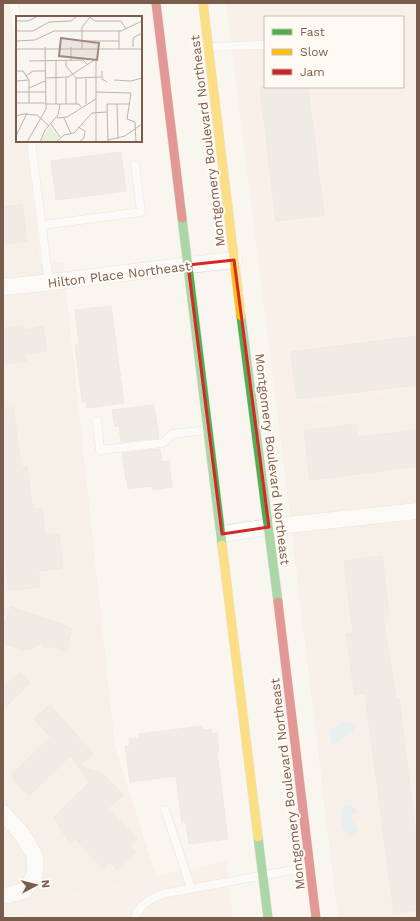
<svg xmlns="http://www.w3.org/2000/svg" width="420" height="921" viewBox="0 0 420 921" font-family="'Work Sans',sans-serif">
	<rect width="100%" height="100%" fill="#f9f5f0"/>
	<g fill="#f2e8de">
		<path d="M3,3H9L17,66V141H26L41,264L63,262L115,746L156,876L56,897L22,915L3,917Z"/>
		<path d="M417,391V918H338L277,409Z"/>
	</g>
	<g fill="#f6e8e1" fill-rule="evenodd">
		<path d="M226,3H417V391L277,409ZM265,17H403V87H265Z"/>
		<path d="M226,861L233,918H3L22,915L56,897Z"/>
	</g>
	<g fill="#d0e8ea">
		<path d="M342,721L356,723L353,732L332,745L329,730L337,727Z"/>
		<path d="M346,805H351C355,807 356,809 356,814H353L351,816C352,826 366,829 352,837C340,835 339,813 346,805Z"/>
	</g>
	<g fill="#e6ded7" stroke="#e2d8d2">
		<path d="M260,87H308L324,215L276,221Z"/>
		<path d="M121,152L126,191L56,200L51,161Z"/>
		<path d="M22,205L27,241L3,244V207Z"/>
		<path d="M111,306L124,403L87,408L86,402H82L75,345H79L75,310Z"/>
		<path d="M23,326L24,330L43,327L47,351L25,354L26,361L3,364V329Z"/>
		<path d="M417,336V385L297,399L291,352Z"/>
		<path d="M154,405L159,438L121,442L119,426L115,427L112,410Z"/>
		<path d="M3,408H13L21,467H27L33,510L42,509L45,535L59,534L63,568L38,571L40,587L9,590L5,553H3Z"/>
		<path d="M356,424L358,437L417,430V466L310,480L304,431Z"/>
		<path d="M160,449L162,462L169,461L172,487L153,490L152,486L128,489L127,480H126L122,453Z"/>
		<path d="M382,556L389,616H383L396,700L399,699L416,837H415L417,855V910L394,913L365,693L355,695L346,634L353,633L344,561Z"/>
		<path d="M11,607L64,625L72,630L66,651L50,646L45,649L42,643L30,649L22,650L3,643V627Z"/>
		<path d="M20,672L30,683L3,709V688Z"/>
		<path d="M50,705L93,754L80,766L104,775L123,795L108,808L137,839L130,846L136,852L117,870L110,862L103,868L75,839L71,843L60,829L61,828L54,817L90,782L70,756L29,796L15,782L12,774L51,737L34,719Z"/>
		<path d="M202,726L203,730L211,729L212,734L217,733L219,751H217L228,839L189,844L186,822L182,823L176,776L130,782L125,746H130L129,739L139,738V734Z"/>
	</g>
	<g fill="none" stroke-linecap="round" stroke-linejoin="round">
		<g stroke="#d7d1cb" stroke-width="9">
			<g id="lane">
				<path d="M14,3L17,27"/>
				<path d="M209,47L264,45"/>
				<path d="M31,141L49,283"/>
				<path d="M42,225L141,212L135,165"/>
				<path d="M97,421L100,450L163,443L172,434L208,430"/>
				<path d="M165,810L191,888"/>
				<path d="M135,918C139,905 150,899 162,894L309,867"/>
			</g>
		</g>
		<g stroke="#d7d1cb" stroke-width="17">
			<g id="street">
				<path d="M3,287C80,280 157,268 234,260"/>
				<path d="M222,534L269,527L417,511"/>
				<path d="M3,813L22,834L35,856V875L24,891L3,896"/>
			</g>
		</g>
		<g stroke="#dad1cc" stroke-width="10">
			<g id="fast">
				<path d="M182,218L222,545"/>
				<path d="M241,316L278,602"/>
				<path d="M258,837L268,918"/>
			</g>
		</g>
		<g stroke="#dad1cc" stroke-width="10">
			<g id="slow">
				<path d="M203,3L241,316"/>
				<path d="M222,545L258,837"/>
			</g>
		</g>
		<g stroke="#dad1cc" stroke-width="10">
			<g id="jam">
				<path d="M156,3L182,218"/>
				<path d="M278,602L316,918"/>
			</g>
		</g>
		<use href="#lane" stroke="#fefefd" stroke-width="8"/>
		<use href="#street" stroke="#fefefd" stroke-width="16"/>
		<use href="#fast" stroke="#4caf50" stroke-width="9"/>
		<use href="#slow" stroke="#ffc107" stroke-width="9"/>
		<use href="#jam" stroke="#c62828" stroke-width="9"/>
	</g>
	<path d="M0 0H420V921H0ZM234,260L269,527L222,534L188,265Z" fill="#f9f5f0" fill-opacity=".55" fill-rule="evenodd"/>
	<path fill="none" stroke="#d62828" stroke-width="3" stroke-linejoin="round" d="M234,260L269,527L222,534L188,265Z"/>
	<g text-anchor="middle" stroke-width="4" stroke-linejoin="round" paint-order="stroke">
		<g font-size="13" fill="#7a5c4d" stroke="#fffaf3">
			<text transform="translate(207 141) rotate(-97)" y="5">Montgomery Boulevard Northeast</text>
			<text transform="translate(119 274) rotate(-7)" y="5">Hilton Place Northeast</text>
			<text transform="translate(273 459) rotate(83)" y="5">Montgomery Boulevard Northeast</text>
			<text transform="translate(287 784) rotate(-97)" y="5">Montgomery Boulevard Northeast</text>
		</g>
	</g>
	<g transform="translate(16 16)">
		<rect width="126" height="126" fill="#f9f5f0"/>
		<path d="M34,110L43,122L40,126H24Z" fill="#e7f0db"/>
		<path fill="none" stroke="#c2b3aa" stroke-width="1" d="M72,0L79,5H105L110,13M0,5H12L22,0M0,15H17L33,6L55,5L61,0M0,25L19,24L38,15H105L126,5M66,25H103M117,31V22L126,17M0,33H126M66,33V11L75,0M103,33V15M50,44V50L60,62L85,61M55,44V31M13,45L67,44L71,48M0,55H7L13,64V87M86,55V63L91,66M10,60L17,55H29M29,62L52,61L80,43V126M50,62V88M60,62V88M70,63V88M98,64L115,65L126,62M0,65L13,64M13,72L29,65M0,76H29M80,76L115,77L111,103L119,106L120,126M0,87H29M30,88H63L65,91M40,88V44M101,88L102,123M0,100L7,98L21,99L33,110M41,102L51,101L80,83M48,102L55,118M35,108L44,121M62,111L69,115L68,122L63,126M0,120L11,97M92,124L109,120L126,108M11,126L30,93L29,31M24,126L29,114L42,99L44,88M40,126L48,119L58,117L76,97L91,96M92,126L91,88H114"/>
		<path fill="#9f8a7d" fill-opacity="0.15" stroke="#9f8a7d" stroke-width="2" d="M45,22L83,27L81,44L43,40Z"/>
		<rect width="126" height="126" fill="none" stroke="#7a5c4d" stroke-width="2"/>
	</g>
	<rect width="420" height="921" fill="none" stroke="#7a5c4d" stroke-width="8"/>
	<rect x="264" y="16" width="140" height="72" fill="#fffaf3" stroke="#cabbb1"/>
	<rect x="272" y="29" width="20" height="6" fill="#4caf50" stroke="#cabbb1"/>
	<text x="300" y="36" font-size="12" fill="#7a5c4d">Fast</text>
	<rect x="272" y="49" width="20" height="6" fill="#ffc107" stroke="#cabbb1"/>
	<text x="300" y="56" font-size="12" fill="#7a5c4d">Slow</text>
	<rect x="272" y="69" width="20" height="6" fill="#c62828" stroke="#cabbb1"/>
	<text x="300" y="76" font-size="12" fill="#7a5c4d">Jam</text>
	<g transform="translate(36 885) rotate(83)" stroke="#fffaf3" stroke-width="3" paint-order="stroke">
	<path d="M0-3L7 15L0 10L-7 15Z" fill="#7a5c4d"/>
	<text y="-6" font-size="11" font-weight="bold" text-anchor="middle" fill="#7a5c4d">N</text>
	</g>
</svg>
